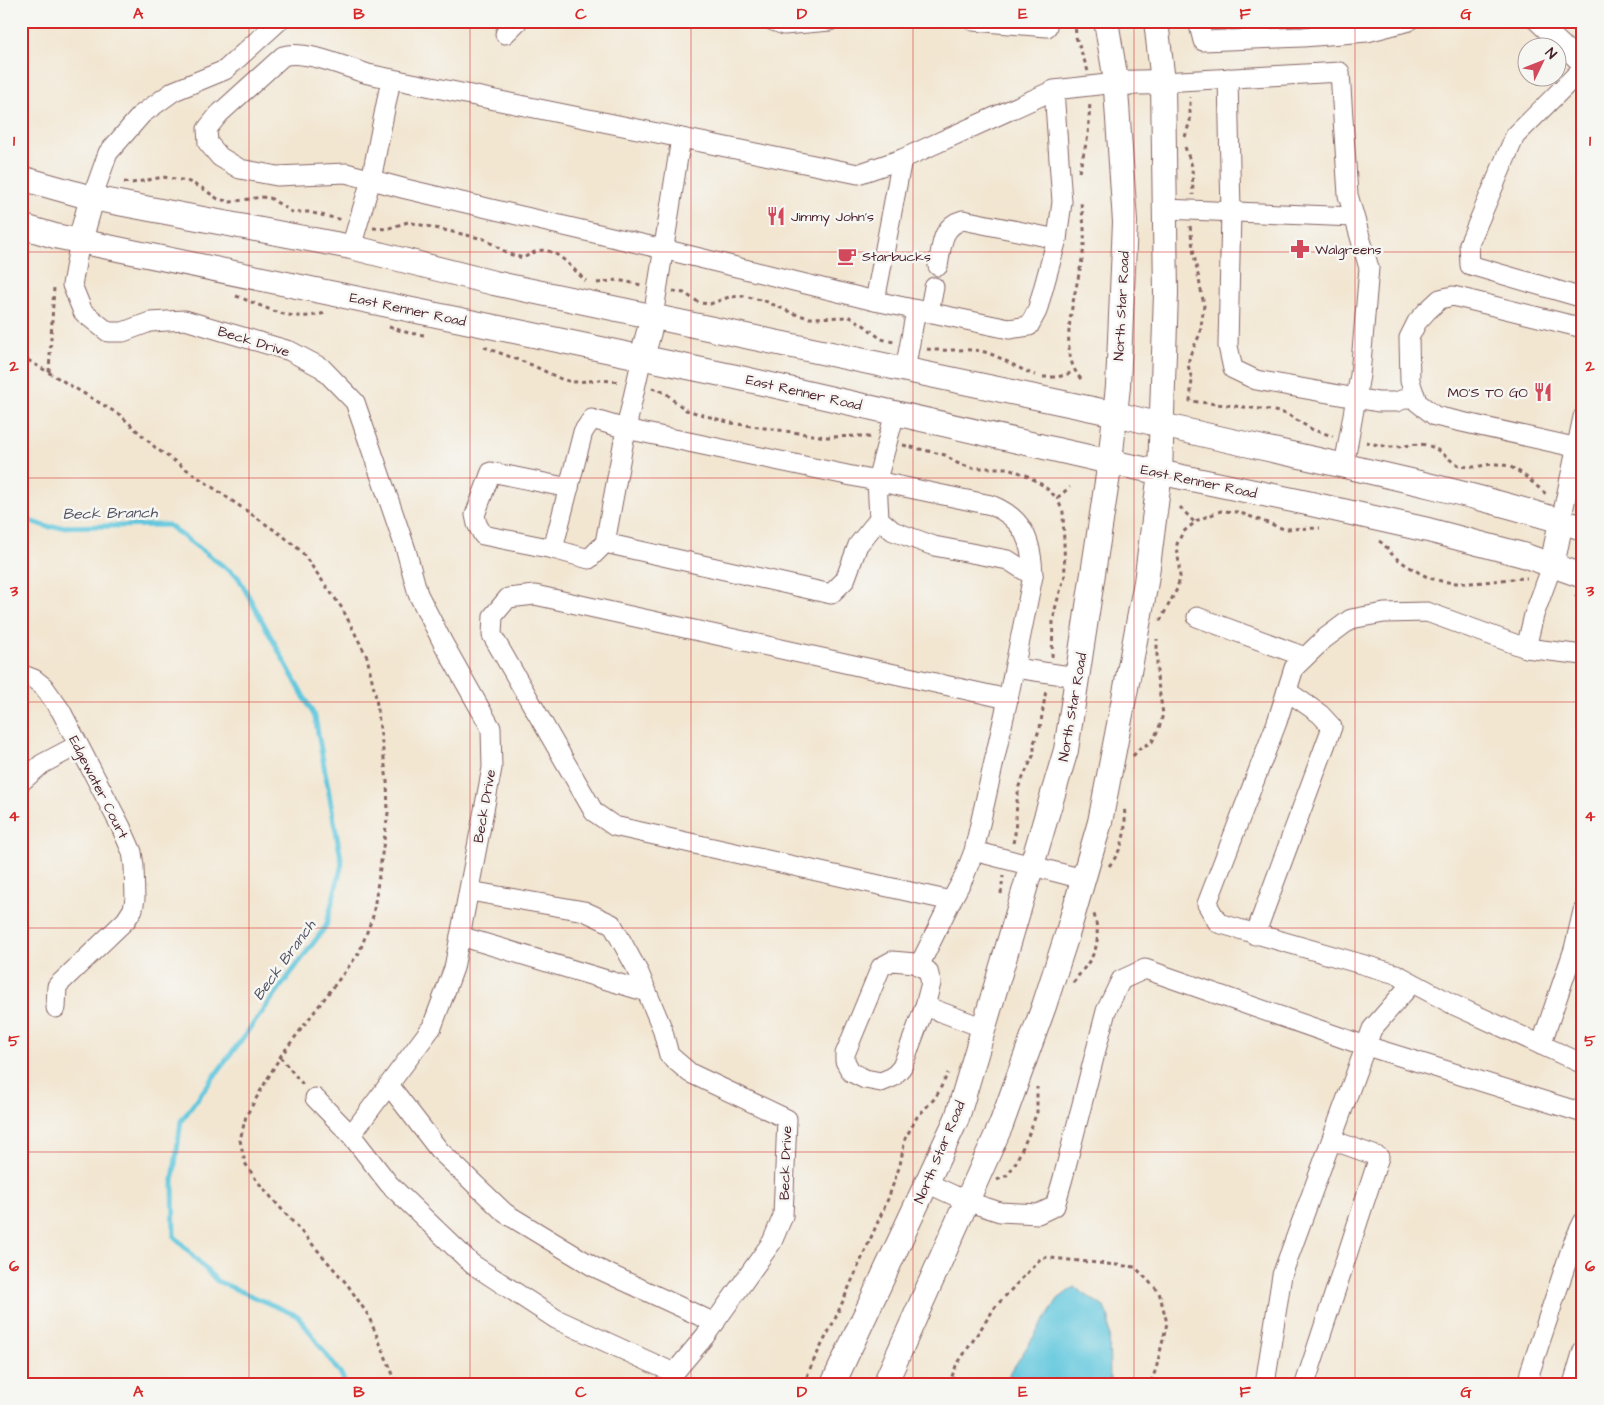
<svg xmlns="http://www.w3.org/2000/svg" width="1604" height="1405" viewBox="0 0 1604 1405" font-family="'Architects Daughter',sans-serif">
	<rect width="100%" height="100%" fill="#f6f6f2"/>
	<filter id="ink" filterUnits="userSpaceOnUse"><feTurbulence type="fractalNoise" baseFrequency=".02" numOctaves="2"/><feDisplacementMap in="SourceGraphic" scale="10" xChannelSelector="R" yChannelSelector="G"/><feConvolveMatrix kernelMatrix="1 2 1 2 8 2 1 2 1" color-interpolation-filters="sRGB"/></filter>
	<filter id="wash" filterUnits="userSpaceOnUse"><feTurbulence type="fractalNoise" baseFrequency=".0096" numOctaves="4" result="noise"/><feDisplacementMap in="SourceGraphic" scale="20" xChannelSelector="R" yChannelSelector="G"/><feGaussianBlur stdDeviation="1.12" result="paint"/><feColorMatrix in="noise" values="0 0 0 0 0 0 0 0 0 0 0 0 0 0 0 0 0 1.4 0 .05"/><feComposite in="paint" operator="in"/></filter>
	<g filter="url(#wash)">
		<rect width="100%" height="100%" fill="#f2e6d1"/>
		<path fill="#60c7de" stroke="#557384" d="M1074,1287L1104,1307L1109,1319L1110,1384H1003L1058,1299Z"/>
		<g fill="none" stroke-linecap="round" stroke-linejoin="round">
			<path stroke="#60c7de" stroke-width="5" d="M21,518L48,527L168,525L238,577L315,717L342,864L326,926L181,1121L173,1180L174,1236L217,1281L298,1316L342,1376L345,1384"/>
		</g>
	</g>
	<g filter="url(#ink)">
		<g fill="none" stroke-linecap="round" stroke-linejoin="round">
			<g stroke="#856565" stroke-width="21">
				<g id="minor">
					<path d="M773,21L784,25L830,21"/>
					<path d="M973,21L1047,27"/>
					<path d="M1198,21L1203,41L1303,37L1367,32L1409,21"/>
					<path d="M1537,21L1583,65"/>
					<path d="M505,34L518,21"/>
					<path d="M1583,68L1515,136L1469,244L1470,265L1583,298"/>
					<path d="M1228,78L1231,212L1228,346L1233,369L1256,380L1378,402H1396L1415,395"/>
					<path d="M1163,82L1340,72L1348,195L1369,268L1360,375L1344,466"/>
					<path d="M1054,90L1062,202L1057,239L1037,311L1029,326L1009,329L875,301L663,249L406,189L346,173L277,176L240,169L220,157L208,143L207,129L219,114L283,56C304,49 345,67 368,74L858,174L902,159L1054,90L1116,83"/>
					<path d="M92,198L108,153L142,114L174,91L225,70L279,21"/>
					<path d="M1165,209L1354,217"/>
					<path d="M80,241L72,285L83,312L108,332H123L150,322L185,320L290,351L322,368L355,402L406,550L418,594L443,643L491,728L492,768L454,968L432,1027L351,1135"/>
					<path d="M351,247L371,180L391,79"/>
					<path d="M938,266C942,246 941,226 963,220L1057,239"/>
					<path d="M875,301L902,159"/>
					<path d="M929,313L934,287"/>
					<path d="M653,317L681,138"/>
					<path d="M1583,328L1453,296L1440,299L1427,311L1417,322L1409,338L1410,381L1417,402L1435,416L1583,449"/>
					<path d="M642,357L626,429L991,505C1024,518 1032,542 1033,576"/>
					<path d="M905,370L916,310"/>
					<path d="M895,413L877,480L879,519L893,531L934,546L1008,560L1033,576L1008,699"/>
					<path d="M1561,521L1583,417"/>
					<path d="M605,543L589,559L553,549L583,432L592,419L626,429L605,543L831,594L845,580L858,545L879,519"/>
					<path d="M553,549L483,535L477,524L475,515L491,472L569,488"/>
					<path d="M1197,617L1305,657"/>
					<path d="M1526,648L1534,615L1552,566"/>
					<path d="M1583,655L1526,648L1427,612L1384,613L1351,619L1324,639L1294,668L1277,722L1207,904L1218,923L1396,974L1454,1005L1583,1064"/>
					<path d="M1015,668L1077,677"/>
					<path d="M21,674L34,679L44,687L61,711L121,827L132,852L134,866L135,899L133,909L126,920L57,986L56,1008"/>
					<path d="M21,782L42,764L78,745"/>
					<path d="M974,851L1008,699L535,595L508,598L493,616L492,635L594,812L614,826L951,901L964,877L974,851L1083,879"/>
					<path d="M470,891L584,911L612,924L639,973L662,1028L669,1055L690,1073L787,1119L783,1216L772,1242L705,1336L674,1373L669,1384"/>
					<path d="M1255,935L1332,727L1320,714L1287,691"/>
					<path d="M460,936L647,992"/>
					<path d="M892,961L915,963L928,971L931,983L925,1006L902,1067L893,1077L881,1082L865,1079L851,1072L845,1061V1054L881,967Z"/>
					<path d="M919,966L951,901"/>
					<path d="M925,1006L984,1028"/>
					<path d="M1541,1045L1574,949L1583,911"/>
					<path d="M389,1085L439,1150L505,1213L594,1267L715,1323"/>
					<path d="M315,1098L351,1135L389,1184L472,1264L556,1319L674,1373"/>
					<path d="M927,1183L966,1201L1000,1212L1038,1214L1055,1206L1063,1178L1106,1011L1121,980L1145,969L1357,1043L1583,1113"/>
					<path d="M1265,1384L1282,1275L1372,1029L1412,983"/>
					<path d="M1305,1384L1379,1157L1332,1140"/>
					<path d="M1528,1384L1530,1372L1573,1243L1583,1222"/>
					<path d="M1573,1384L1583,1350"/>
				</g>
			</g>
			<g stroke="#856565" stroke-width="26">
				<g id="major">
					<path d="M1116,83L1163,82"/>
					<path d="M21,178L92,198L351,247L494,283L1116,414C1272,453 1430,479 1583,528"/>
					<path d="M21,226L55,236L736,377L1110,462L1307,503L1428,530L1523,555L1583,576"/>
					<path d="M80,241L92,198"/>
					<path d="M642,357L653,317"/>
					<path d="M1552,566L1561,521"/>
					<path d="M833,1384L957,1118L1066,750L1110,462L1118,386L1125,222L1115,75L1106,21"/>
					<path d="M885,1384L1001,1125L1044,1006L1067,935L1100,822L1122,709L1146,582L1160,473L1166,293L1163,82L1156,21"/>
				</g>
			</g>
			<g stroke="#856565" stroke-width="3" stroke-dasharray="4 4" stroke-linecap="butt">
				<path d="M1075,21L1076,37L1088,71"/>
				<path d="M1185,137L1190,121V97"/>
				<path d="M1185,147L1192,166L1193,195"/>
				<path d="M1079,172L1088,136L1090,102"/>
				<path d="M124,182L132,183L163,177L187,181L202,188L218,199L231,202L261,197L270,198L292,212H308L343,220"/>
				<path d="M1190,226L1194,255L1204,305L1200,334L1190,355L1188,365L1192,380L1190,401L1270,410L1287,414L1313,430L1333,436"/>
				<path d="M373,228L386,229L408,222L484,239L509,254L523,258C527,256 532,253 537,251C557,246 573,270 586,281"/>
				<path d="M597,283L617,280L642,285"/>
				<path d="M673,291L684,293L700,303L710,304L729,297L744,296L765,301L792,313L809,318L850,317L865,326L881,339L894,342"/>
				<path d="M236,296C270,308 287,323 325,313"/>
				<path d="M389,327L409,333L424,335"/>
				<path d="M484,347L532,365L563,380L575,382L601,380L621,382"/>
				<path d="M927,349C943,352 967,348 981,351C1001,356 1016,368 1035,375"/>
				<path d="M21,356L120,415L157,449L283,536L301,551L342,608L367,657L376,698L387,781L388,813L373,916L359,953L280,1057L246,1116L240,1140L245,1163L257,1181L347,1284L368,1315L397,1384"/>
				<path d="M49,372L54,287"/>
				<path d="M1043,377H1058L1074,372"/>
				<path d="M1081,379C1053,348 1081,282 1084,245C1085,231 1083,217 1081,203"/>
				<path d="M652,388L666,393L673,400L686,410L731,423L826,437L862,436L872,438"/>
				<path d="M1366,442C1374,444 1384,447 1392,447C1404,448 1413,442 1426,445C1441,448 1448,462 1462,466C1473,469 1485,464 1496,464C1516,464 1531,482 1545,493L1549,495"/>
				<path d="M903,445L945,455L957,463L972,468H1008L1026,475L1044,486L1057,498L1070,487"/>
				<path d="M1180,507L1195,523"/>
				<path d="M1379,541C1386,545 1389,552 1395,557C1402,563 1410,567 1418,572C1451,592 1491,579 1527,578"/>
				<path d="M1575,595L1583,601"/>
				<path d="M1160,621L1177,589L1180,577L1177,544L1183,532L1198,520L1221,511L1238,512L1284,529L1320,528"/>
				<path d="M1052,657L1053,622L1056,605L1065,575L1063,512L1057,498"/>
				<path d="M1133,756L1140,748L1152,742L1159,728L1163,714L1157,677V639"/>
				<path d="M1013,843L1015,834L1017,801L1019,786L1034,754V743L1040,728L1046,690"/>
				<path d="M1109,866C1124,848 1127,829 1124,806"/>
				<path d="M1001,894L1003,876"/>
				<path d="M1073,983C1093,956 1103,949 1094,914"/>
				<path d="M280,1057L305,1087"/>
				<path d="M997,1180L1006,1176L1014,1166L1028,1136L1037,1112V1087"/>
				<path d="M804,1384L812,1364L835,1319L888,1199L900,1165L905,1139L917,1117L936,1097L948,1073"/>
				<path d="M949,1384L956,1366L996,1306L1042,1257L1135,1267L1159,1292L1167,1323L1156,1369L1150,1384"/>
			</g>
			<use href="#minor" stroke="#fff" stroke-width="19"/>
			<use href="#major" stroke="#fff" stroke-width="24"/>
		</g>
	</g>
	<path fill="none" stroke="#d62828" stroke-width="1" stroke-opacity="0.55" d="M249,21V1384M470,21V1384M691,21V1384M913,21V1384M1134,21V1384M1355,21V1384M21,252H1583M21,478H1583M21,702H1583M21,928H1583M21,1152H1583"/>
	<defs>
		<g id="restaurant-bare" transform="scale(1.5)"><path d="M-5-6h1v4h1v-4h1v4h1v-4h1v5L-1.5 .5V6h-2V.5L-5-1ZM5-6V6H3V1.5H1.5Q1.5-4 5-6Z" fill="#d1495b" stroke="#f6f6f2" stroke-width="2.5" paint-order="stroke"/></g>
		<g id="pharmacy-bare" transform="scale(1.5)"><path d="M-2-6h4v4h4v4h-4v4h-4v-4h-4v-4h4Z" fill="#d1495b" stroke="#f6f6f2" stroke-width="2.5" paint-order="stroke"/></g>
		<g id="cafe-bare" transform="scale(1.5)"><path d="M-5.5-4.5H6V0H3Q3 3.5 0 3.5H-2.5Q-5.5 3.5-5.5 0ZM3-3.2v2h1.7v-2ZM-6 4.5H4V6H-6Z" fill="#d1495b" stroke="#f6f6f2" stroke-width="2.5" paint-order="stroke"/></g>
	</defs>
	<g fill-rule="evenodd">
		<use href="#restaurant-bare" x="776" y="216"/>
		<use href="#pharmacy-bare" x="1300" y="249"/>
		<use href="#cafe-bare" x="847" y="256"/>
		<use href="#restaurant-bare" x="1543" y="392"/>
	</g>
	<g text-anchor="middle" stroke-width="5" stroke-linejoin="round" paint-order="stroke">
		<g font-size="14" fill="#4a1f2b" stroke="#f6f6f2" text-anchor="start">
			<text x="791" y="221">Jimmy John's</text>
			<text x="1315" y="254">Walgreens</text>
			<text x="862" y="261">Starbucks</text>
			<text x="1528" y="397" text-anchor="end">MO'S TO GO</text>
		</g>
		<g font-size="14" fill="#4a1f2b" stroke="#f6f6f2">
			<text transform="translate(1121 306) rotate(-87)" y="5">North Star Road</text>
			<text transform="translate(408 309) rotate(12)" y="5">East Renner Road</text>
			<text transform="translate(254 341) rotate(17)" y="5">Beck Drive</text>
			<text transform="translate(804 392) rotate(13)" y="5">East Renner Road</text>
			<text transform="translate(1199 481) rotate(12)" y="5">East Renner Road</text>
			<text transform="translate(1072 707) rotate(-80)" y="5">North Star Road</text>
			<text transform="translate(99 787) rotate(63)" y="5">Edgewater Court</text>
			<text transform="translate(484 806) rotate(-80)" y="5">Beck Drive</text>
			<text transform="translate(939 1152) rotate(-67)" y="5">North Star Road</text>
			<text transform="translate(785 1163) rotate(-88)" y="5">Beck Drive</text>
		</g>
		<g font-size="15" font-style="italic" fill="#515161" stroke="#f6f6f2">
			<text transform="translate(110 513) rotate(-1)" y="5">Beck Branch</text>
			<text transform="translate(284 960) rotate(-54)" y="5">Beck Branch</text>
		</g>
	</g>
	<rect width="1604" height="1405" fill="none" stroke="#f6f6f2" stroke-width="55"/>
	<g transform="translate(1542 62) rotate(47)"><circle r="24" fill="#f6f6f2" stroke="#b1a0a2"/>
	<path d="M0-4L9 19L0 12L-9 19Z" fill="#d1495b"/>
	<text y="-8" font-size="14" font-weight="bold" text-anchor="middle" fill="#4a1f2b">N</text>
	</g>
	<rect x="28" y="28" width="1548" height="1350" fill="none" stroke="#d62828" stroke-width="2"/>
	<g font-size="16" text-anchor="middle" font-weight="bold" fill="#d62828">
		<text x="138" y="19">A</text>
		<text x="359" y="19">B</text>
		<text x="581" y="19">C</text>
		<text x="802" y="19">D</text>
		<text x="1023" y="19">E</text>
		<text x="1245" y="19">F</text>
		<text x="1466" y="19">G</text>
		<text x="14" y="146">1</text>
		<text x="1590" y="146">1</text>
		<text x="14" y="371">2</text>
		<text x="1590" y="371">2</text>
		<text x="14" y="596">3</text>
		<text x="1590" y="596">3</text>
		<text x="14" y="821">4</text>
		<text x="1590" y="821">4</text>
		<text x="14" y="1046">5</text>
		<text x="1590" y="1046">5</text>
		<text x="14" y="1271">6</text>
		<text x="1590" y="1271">6</text>
		<text x="138" y="1397">A</text>
		<text x="359" y="1397">B</text>
		<text x="581" y="1397">C</text>
		<text x="802" y="1397">D</text>
		<text x="1023" y="1397">E</text>
		<text x="1245" y="1397">F</text>
		<text x="1466" y="1397">G</text>
	</g>
</svg>
